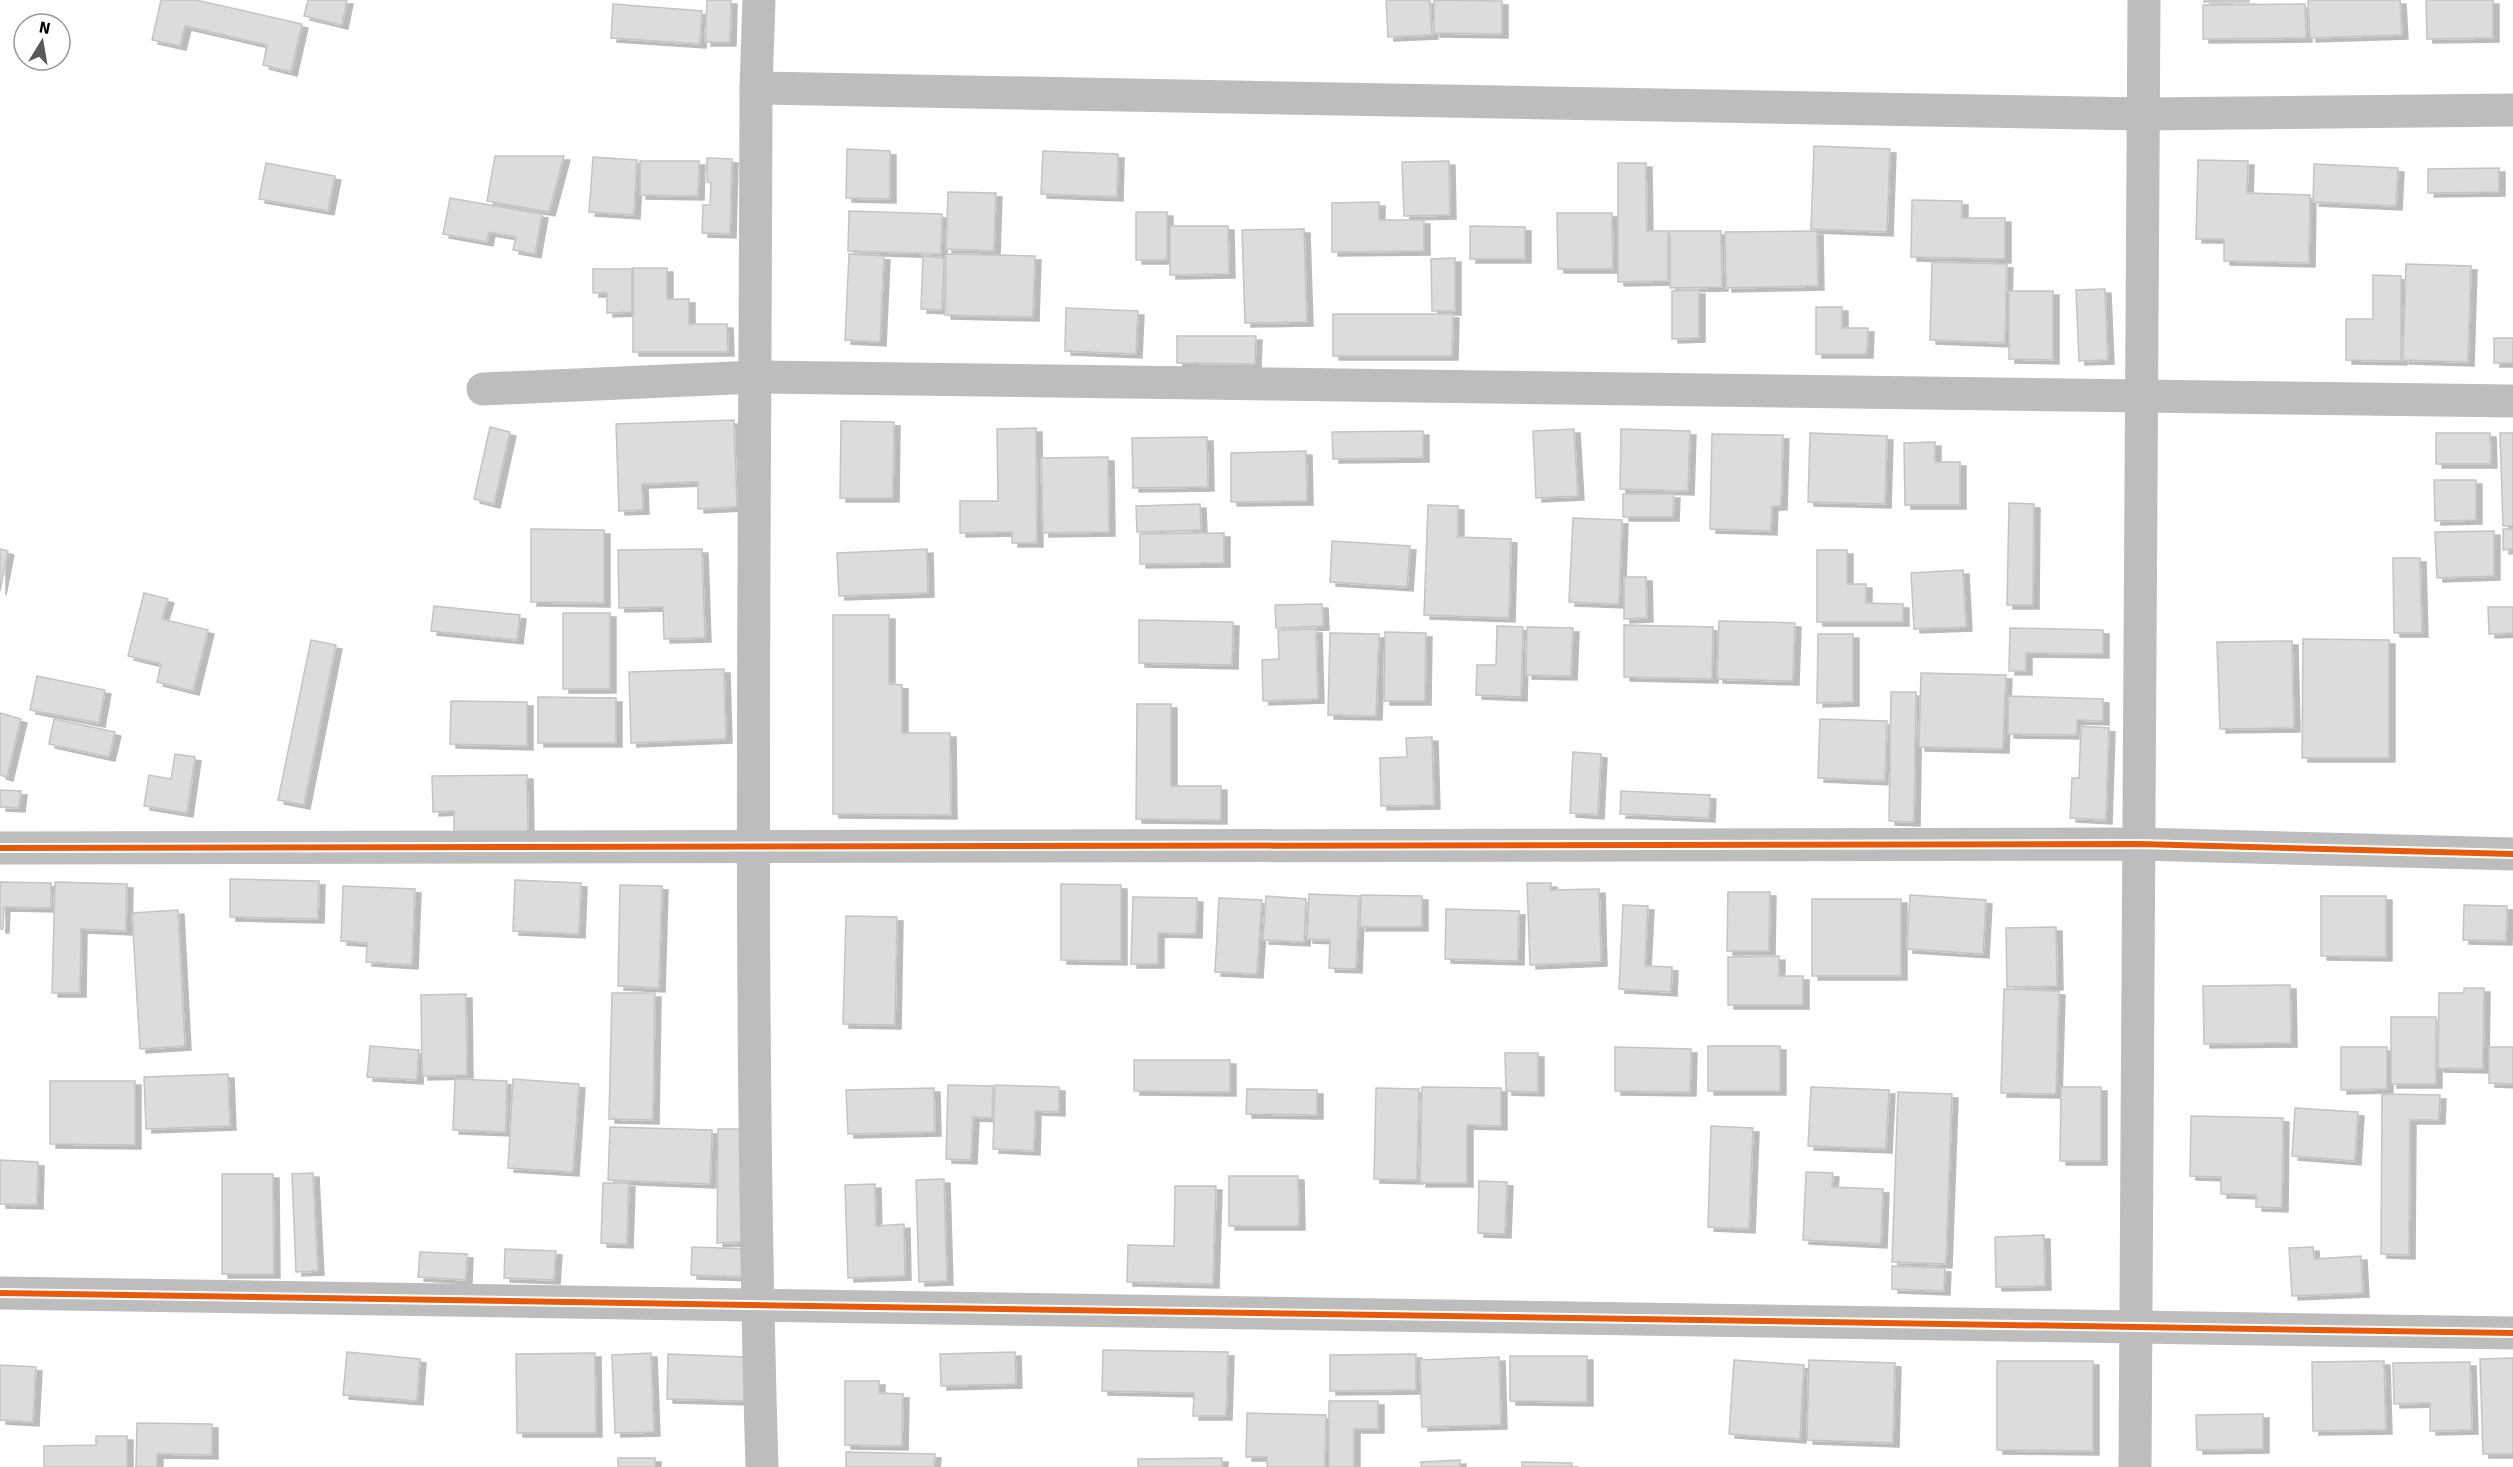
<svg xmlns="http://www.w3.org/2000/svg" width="2513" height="1467" viewBox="0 0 2513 1467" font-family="Signika,sans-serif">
	<defs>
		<filter id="shadow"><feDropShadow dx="6" dy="4" stdDeviation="0" flood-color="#0004"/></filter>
	</defs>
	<rect width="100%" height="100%" fill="#fff"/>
	<g fill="#dcdcdc" stroke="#c4c4c4" stroke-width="1.5" filter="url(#shadow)">
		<path d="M161,0H196L302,24L291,72L263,65L267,45L185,26L180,46L152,40Z"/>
		<path d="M308,0H347L342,25L304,16Z"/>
		<path d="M707,0H731L730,42H705Z"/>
		<path d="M1386,0H1430L1432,35L1388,37Z"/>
		<path d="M1434,0L1502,1V34L1434,33Z"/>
		<rect x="2204" y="0" width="45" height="2"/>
		<path d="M2308,0H2400L2402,35L2310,38Z"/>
		<path d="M2426,0H2493V38L2427,39Z"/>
		<path d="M613,4L702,11L700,44L611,38Z"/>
		<path d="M2305,4L2306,38L2203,39V5Z"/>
		<path d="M1814,146L1890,149L1887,232L1811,229Z"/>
		<path d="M847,149L890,151V199L846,198Z"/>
		<path d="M1043,151L1118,154L1117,197L1041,194Z"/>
		<path d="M495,156H564L549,212L487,201Z"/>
		<path d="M593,157L637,160L634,215L589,212Z"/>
		<path d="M707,158L732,159L730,234L702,233L703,205H710L711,183L707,182Z"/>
		<path d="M2198,160L2248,161L2247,193L2310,195L2309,263L2224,261V239H2196Z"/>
		<path d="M640,161H699L698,196L640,195Z"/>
		<path d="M1449,161L1450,215L1404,216L1402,162Z"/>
		<path d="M266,163L335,176L328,211L259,199Z"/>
		<path d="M1618,163H1646L1647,231H1668V281L1618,282Z"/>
		<path d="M2314,164L2398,168L2396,206L2313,202Z"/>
		<path d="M2499,168V192L2428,193V169Z"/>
		<path d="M948,192L996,193L994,251L946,249Z"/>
		<path d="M450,198L542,214L535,254L513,250L516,237L489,232L487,242L443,234Z"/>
		<path d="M1912,200L1962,201V218H2005V259L1911,257Z"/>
		<path d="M1379,202V220H1424V251L1332,252V203Z"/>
		<path d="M849,211L942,214L941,254L848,251Z"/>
		<rect x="1136" y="212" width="31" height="48"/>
		<path d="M1557,213H1612L1613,269H1558Z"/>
		<path d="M1170,226H1228L1229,274L1170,275Z"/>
		<path d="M1470,226L1525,227V259H1470Z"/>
		<path d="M1304,229L1307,322L1245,323L1242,230Z"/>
		<path d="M1670,231H1721L1722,287L1670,288Z"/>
		<path d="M1817,231L1818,286L1726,288L1725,232Z"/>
		<path d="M849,254L884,256L880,342L845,340Z"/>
		<path d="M946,254L1035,256L1033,317L945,315Z"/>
		<path d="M923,256L944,258L942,310L921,309Z"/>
		<path d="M1455,258V311H1432L1431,259Z"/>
		<path d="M1932,262L2007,264L2005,343L1930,340Z"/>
		<path d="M2406,264L2471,266L2468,362L2403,360Z"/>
		<path d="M633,268H667V299H689V324H727L728,352H633Z"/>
		<path d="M593,269H632V312L607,313V293H593Z"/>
		<path d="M2373,275L2401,276V361L2346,360V319H2373Z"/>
		<path d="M2105,289L2108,360L2079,361L2076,290Z"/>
		<path d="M1699,290V338L1672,339V291Z"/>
		<path d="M2009,291H2053V360L2009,359Z"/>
		<path d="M1816,307H1842V328H1868L1867,354H1816Z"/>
		<path d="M1066,308L1138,311L1136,354L1065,351Z"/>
		<path d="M1333,314H1453L1452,356H1333Z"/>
		<path d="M1177,336H1256L1255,364L1177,363Z"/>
		<rect x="2494" y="338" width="19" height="25"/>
		<path d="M734,420L737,507L698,509V482L642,484L643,510L619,511L616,424Z"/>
		<path d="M841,421L894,422L893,498H840Z"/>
		<path d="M490,427L510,432L494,504L474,499Z"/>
		<path d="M1036,428L1037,543H1012V532L960,533V501H998L997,429Z"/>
		<path d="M1574,429L1578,496L1536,498L1533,431Z"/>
		<path d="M1621,429L1690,431L1688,491L1620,489Z"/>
		<path d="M1423,431V458L1333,459L1332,432Z"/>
		<path d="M1810,433L1887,436L1885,504L1808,502Z"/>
		<path d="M2436,433H2490L2491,464H2436Z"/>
		<path d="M2500,433H2513V526H2503Z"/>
		<path d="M1712,434L1783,435L1781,506H1772L1771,531L1710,529Z"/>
		<path d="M1207,437L1208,487L1133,488L1132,438Z"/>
		<path d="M1935,442V462H1960V505H1905L1904,443Z"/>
		<path d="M1306,451L1307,501L1231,502V453Z"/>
		<path d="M1108,457L1109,532L1043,533L1041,458Z"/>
		<path d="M2434,480H2476V520L2435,521Z"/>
		<path d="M1623,494H1674L1673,517H1623Z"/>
		<path d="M2009,503L2034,504L2033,605H2007Z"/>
		<path d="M1200,504L1201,530L1137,532L1136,506Z"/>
		<path d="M1428,505L1458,506V537L1511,539L1509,618L1424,615Z"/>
		<path d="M1573,518L1622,520L1619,604L1569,602Z"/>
		<path d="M531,529L604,530V603L531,602Z"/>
		<path d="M2503,529H2513V549L2503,550Z"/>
		<path d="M2494,531V576L2437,578L2435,532Z"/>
		<path d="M1224,533V563L1140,564V534Z"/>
		<path d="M1332,541L1410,546L1407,587L1330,582Z"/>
		<path d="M0,549L8,551L0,591Z"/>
		<path d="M702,549L705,638L664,639L663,607L619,608L618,550Z"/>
		<path d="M927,549L928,593L839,596L837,553Z"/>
		<path d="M1817,550H1847V584H1866V603L1903,604V622H1817Z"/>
		<path d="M2393,558H2420L2422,633H2394Z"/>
		<path d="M1963,570L1966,627L1914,629L1911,573Z"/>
		<path d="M1624,577H1646L1647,618L1624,619Z"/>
		<path d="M144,593L168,599L162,619L208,630L193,691L157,682L161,664L128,656Z"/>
		<path d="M1322,604L1323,626L1276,628L1275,605Z"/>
		<path d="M434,606L520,615L517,640L431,631Z"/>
		<path d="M2488,607H2513V633L2489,634Z"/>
		<rect x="563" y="613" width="47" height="76"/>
		<path d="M833,615H889V684L902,685V733H950L951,815L833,814Z"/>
		<path d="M1139,620L1233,622L1232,665L1139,663Z"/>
		<path d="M1719,621L1795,623L1793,681L1717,679Z"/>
		<path d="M1624,625L1713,627L1712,679L1624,677Z"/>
		<path d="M1497,626L1523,627L1521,697L1476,695L1477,665H1496Z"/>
		<path d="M1527,627L1573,628L1571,676L1526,675Z"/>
		<path d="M2010,628L2103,630V654L2026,653V671H2009Z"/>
		<path d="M1316,629L1318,699L1263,701L1262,660L1279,659L1278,630Z"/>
		<path d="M1385,632L1426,633L1425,701H1384Z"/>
		<path d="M1330,633L1379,634L1376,716L1328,715Z"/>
		<path d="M1818,634H1853V702L1817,703Z"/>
		<path d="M2303,639L2389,640V758H2302Z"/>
		<path d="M311,640L336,645L304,805L278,800Z"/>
		<path d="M2292,641L2294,728L2220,729L2217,642Z"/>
		<path d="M724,669L726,739L631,743L629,672Z"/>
		<path d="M1921,673L2006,675L2003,749L1919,747Z"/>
		<path d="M37,676L105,690L99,723L30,710Z"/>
		<path d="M1891,692H1916L1914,822L1889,821Z"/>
		<path d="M2008,696L2103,699V721L2077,720V735L2008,734Z"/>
		<path d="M538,697L616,698V743H538Z"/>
		<path d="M451,701L527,702V746L450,744Z"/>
		<path d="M1137,704H1171V786H1221V820L1136,819Z"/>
		<path d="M0,713L21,719L7,777L0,775Z"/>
		<path d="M54,719L115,732L109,757L49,744Z"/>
		<path d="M1820,719L1887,721L1885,781L1818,778Z"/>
		<path d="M2081,726L2109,728L2106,820L2070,818L2072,778H2079Z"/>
		<path d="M1432,737L1434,805L1381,806L1380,758L1407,757L1406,738Z"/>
		<path d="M1573,752L1601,754L1598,815L1570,813Z"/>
		<path d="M175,754L195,757L187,813L144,806L149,775L171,779Z"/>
		<path d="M527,775L528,832L454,833V811L433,812L432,776Z"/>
		<path d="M0,790L21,791L19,808L0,807Z"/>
		<path d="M1621,791L1710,795L1709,818L1620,814Z"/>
		<path d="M230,879L319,881L318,919L230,917Z"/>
		<path d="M515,880L581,883L579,934L513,931Z"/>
		<path d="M0,882L51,883V908L4,907L3,929H0Z"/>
		<path d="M55,882L127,884L126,931L81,929L80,993H52Z"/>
		<path d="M1527,883H1551V890L1599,889L1601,962L1530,965Z"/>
		<path d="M1061,884L1121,885V961L1061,960Z"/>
		<path d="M620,885L662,886L659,988L618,986Z"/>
		<path d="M343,886L415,889L412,965L366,962L367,943L341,941Z"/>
		<path d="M1728,892H1770L1769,951H1727Z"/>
		<path d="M1309,894L1359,896L1356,969L1329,968L1330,940L1307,939Z"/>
		<path d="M1361,895L1422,896V927H1360Z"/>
		<path d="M1910,895L1986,900L1983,954L1907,949Z"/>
		<path d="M1266,896L1306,899L1304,942L1263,940Z"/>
		<path d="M2321,896H2386V957L2321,956Z"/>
		<path d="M1133,897L1197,898L1196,934L1158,933V964H1131Z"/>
		<path d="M1219,898L1262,900L1257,974L1215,972Z"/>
		<rect x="1812" y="899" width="89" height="77"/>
		<path d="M1623,905L1648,906L1645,966L1672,967L1671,992L1619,989Z"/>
		<path d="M2464,905L2507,906L2506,941L2463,940Z"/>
		<path d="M1446,909L1519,911L1518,961L1445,959Z"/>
		<path d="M178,910L185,1046L140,1049L132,913Z"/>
		<path d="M846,916L897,917L895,1025L843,1024Z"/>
		<path d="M2056,927L2057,986L2007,987L2006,928Z"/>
		<path d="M1779,956V976H1803V1005H1728V957Z"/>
		<path d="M2290,985L2291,1043L2204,1044L2203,986Z"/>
		<path d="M2464,988H2484L2483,1069L2438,1068L2439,993H2464Z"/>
		<path d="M2004,989L2059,991L2056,1094L2001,1093Z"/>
		<path d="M612,993H655L653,1120L609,1119Z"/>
		<path d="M466,994L467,1075L422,1076L421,995Z"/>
		<rect x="2391" y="1017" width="45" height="67"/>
		<path d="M370,1046L419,1050L417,1080L367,1077Z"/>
		<rect x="1708" y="1046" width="72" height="45"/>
		<path d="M1615,1047L1691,1049L1690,1092L1615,1091Z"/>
		<path d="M2341,1047H2387V1089L2341,1090Z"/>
		<path d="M2489,1047H2513V1084L2489,1083Z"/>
		<path d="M1505,1053H1538V1092L1506,1091Z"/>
		<path d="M1134,1060H1230V1092L1134,1091Z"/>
		<path d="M228,1074L230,1126L146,1129L144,1077Z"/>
		<path d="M455,1079L507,1081L506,1132L453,1130Z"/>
		<path d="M513,1079L579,1084L573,1172L508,1168Z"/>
		<path d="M50,1081H135V1145L50,1144Z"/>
		<path d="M948,1085L993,1086L992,1118L973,1117L971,1160L946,1159Z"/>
		<path d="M995,1085L1059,1087V1112L1035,1111L1034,1151L993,1149Z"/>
		<path d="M1422,1087L1501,1088V1126L1467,1125V1183H1420Z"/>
		<path d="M1811,1087L1889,1090L1886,1149L1808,1146Z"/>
		<path d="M2061,1087H2101V1161H2060Z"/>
		<path d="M934,1088L935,1132L848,1134L846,1090Z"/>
		<path d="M1376,1088L1419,1089L1417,1180L1374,1179Z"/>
		<path d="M1247,1089L1317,1090V1115L1246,1114Z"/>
		<path d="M1898,1092L1952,1094L1946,1264L1892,1262Z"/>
		<path d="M2382,1094L2440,1095L2439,1120H2410L2409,1255L2381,1254Z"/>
		<path d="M2295,1108L2358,1112L2355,1161L2292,1156Z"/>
		<path d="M2191,1116L2283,1118L2282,1208L2256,1207V1195L2221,1194V1177L2190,1176Z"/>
		<path d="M1711,1126L1753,1128L1749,1229L1708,1227Z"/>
		<path d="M610,1127L712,1130L710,1184L608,1180Z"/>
		<path d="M718,1129H747L746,1242L717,1243Z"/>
		<path d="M0,1160L38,1162L37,1205L0,1204Z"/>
		<path d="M1806,1172L1833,1173L1832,1187L1883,1189L1881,1244L1803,1240Z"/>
		<path d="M313,1173L318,1271L296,1272L292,1174Z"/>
		<path d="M222,1174H273L274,1274H222Z"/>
		<path d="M1229,1176H1298L1299,1226H1229Z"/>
		<path d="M944,1179L947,1281L919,1282L916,1180Z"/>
		<path d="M1479,1181L1507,1182L1505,1234L1478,1233Z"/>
		<path d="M603,1183H629L627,1244L601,1243Z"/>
		<path d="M875,1184L876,1226L904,1224L905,1276L848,1278L845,1185Z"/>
		<path d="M1175,1186H1216L1213,1284L1127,1282L1128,1245L1174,1246Z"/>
		<path d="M2044,1235L2045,1286L1996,1287L1995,1237Z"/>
		<path d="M692,1247L747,1249V1277L691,1275Z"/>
		<path d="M2313,1247L2314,1259L2361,1256L2363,1293L2292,1296L2289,1248Z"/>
		<path d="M505,1249L556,1251L554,1280L504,1278Z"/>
		<path d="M420,1252L467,1254L466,1280L418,1277Z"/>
		<path d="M1892,1266L1945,1268L1944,1291L1892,1289Z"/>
		<path d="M1103,1350L1228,1352L1226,1416H1193L1194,1393L1102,1391Z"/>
		<path d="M347,1352L420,1359L417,1401L343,1395Z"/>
		<path d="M1015,1352L1016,1384L941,1386L940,1354Z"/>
		<path d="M595,1353L596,1433H517L516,1354Z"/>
		<path d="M651,1353L654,1432L615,1433L612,1355Z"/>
		<path d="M668,1354L746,1357L744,1401L667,1399Z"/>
		<path d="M1416,1354V1390L1330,1391V1355Z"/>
		<path d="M1510,1356H1587V1402L1510,1401Z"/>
		<path d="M1499,1357L1501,1425L1422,1427L1420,1360Z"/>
		<path d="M2513,1358V1454H2483L2480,1359Z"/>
		<path d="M1734,1360L1804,1365L1800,1439L1729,1434Z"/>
		<path d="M1809,1360L1895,1363L1893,1443L1807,1440Z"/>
		<path d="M1997,1361H2093V1451L1997,1450Z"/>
		<path d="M2384,1361L2386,1430L2313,1431L2312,1362Z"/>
		<path d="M2470,1362L2472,1430L2430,1431V1403L2394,1404L2393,1363Z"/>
		<path d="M0,1365L36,1367L33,1422L0,1420Z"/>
		<path d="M845,1381H879V1393L903,1394L902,1446L845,1445Z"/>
		<path d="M1329,1401H1378V1429H1354V1467H1329Z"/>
		<path d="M1247,1413L1326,1415L1325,1467H1267V1457H1246Z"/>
		<path d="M2263,1414V1449L2197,1450L2196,1415Z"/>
		<path d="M137,1423L212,1424V1455L157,1454V1467H136Z"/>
		<path d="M96,1436H127V1467H44V1446L96,1445Z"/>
		<path d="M846,1452L935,1454L934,1467H846Z"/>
		<rect x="618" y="1458" width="37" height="9"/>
		<path d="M1222,1458V1467H1138V1459Z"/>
		<path d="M1460,1460V1467H1421V1462Z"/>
		<path d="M1522,1462L1572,1463V1467H1522Z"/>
	</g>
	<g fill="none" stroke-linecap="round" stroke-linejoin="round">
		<g stroke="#bdbdbd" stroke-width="33">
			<path d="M759,0L756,88C755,548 748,1008 762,1467"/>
			<path d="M756,88L2143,114L2513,110"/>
			<path d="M483,389L756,377L2513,401"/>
			<path d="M0,848L2139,844L2513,854"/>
			<path d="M0,1293L2513,1333"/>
			<path d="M2135,1467L2144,0"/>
		</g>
		<g stroke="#fff" stroke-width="10">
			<g id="cycleway">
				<path d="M0,848L2139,844L2513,854"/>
				<path d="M0,1293L2513,1333"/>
			</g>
		</g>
		<use href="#cycleway" stroke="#e8590c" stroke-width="6"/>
	</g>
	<g transform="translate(42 42) rotate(11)"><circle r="28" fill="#ffffff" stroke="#999999" stroke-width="1.5"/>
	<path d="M0-4.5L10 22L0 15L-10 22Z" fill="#595959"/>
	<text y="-9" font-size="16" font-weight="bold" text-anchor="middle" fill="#000000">N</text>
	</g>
</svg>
